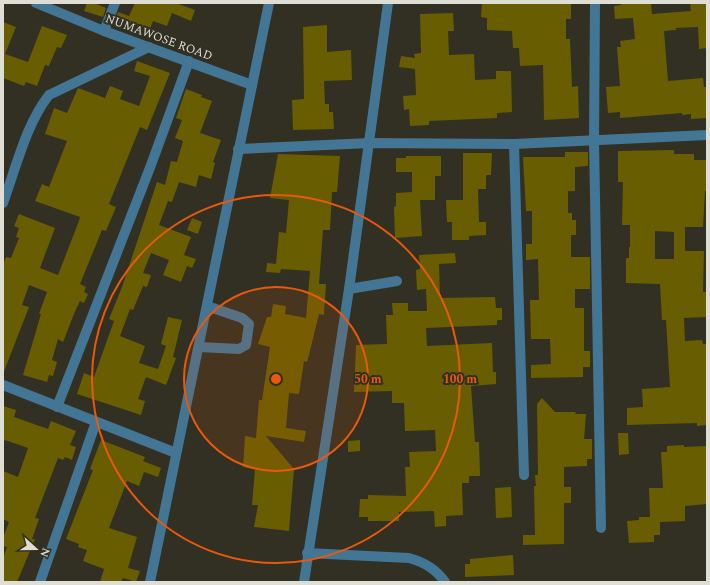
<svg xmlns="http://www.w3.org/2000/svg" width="710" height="585" viewBox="0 0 710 585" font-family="Spectral,serif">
	<rect width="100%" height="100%" fill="#323023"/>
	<g fill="#685d00" fill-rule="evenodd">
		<path d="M87,3H94L106,8L103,17L84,11Z"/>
		<path d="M135,3H176L195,10L191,21L172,13L167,26L153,21L150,29L131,21L129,27L115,22L118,12L129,16Z"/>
		<path d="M482,3H571V19H566V39H570L572,87L578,86L579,118L544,120L543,65L520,66L519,48H513L512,31L487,30V18L481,17Z"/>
		<path d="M621,3H651L652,14L691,11L690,3H707V48L699,49L698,27L676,28V30L664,31L668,81L703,78L704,87H707V118L691,119V114L682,115V113L620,118V112L608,113L606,87L620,86L617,47H621L620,41L635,39L633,18L615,19L614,6L621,5Z"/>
		<path d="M453,13L454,31H448L449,55L474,54L475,80L496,79V71H511L512,112L497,113V118L429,121V125L410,126L409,109L404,110L403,96L416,95L415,69L399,67L401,56L415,58L414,54L421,53L420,14Z"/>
		<path d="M3,22L16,27L5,54L28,62L42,26L67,35L61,48L57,47L49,66L45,65L37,86L26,82L24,86L3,78Z"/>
		<path d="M327,25V52L351,50L352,80L324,81L325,104H329V112H333L334,129L293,130L292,100L304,99L303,27Z"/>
		<path d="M137,61L170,73L147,130L140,127L109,204L116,207L106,231L102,230L80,284L86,287L84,292L88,294L84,303L80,301L76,309L63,342L58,339L52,360L57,362L53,376L49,375L47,382L23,375L41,314H39L47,292L29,285L22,305L29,307L3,374V265L6,257L11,258L19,238L16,237L19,228L14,226L19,214L55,228L40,268L58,275L79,221L80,217L35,201L42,184L49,187L67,141L45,134L54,108L67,113L78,88L105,98L110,86L123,91L120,99L139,106L150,76L134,71Z"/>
		<path d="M186,89L202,95L201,97L212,101L200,133L221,140L213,162L215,163L211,179L199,175L196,187L179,182L172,202L168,201L159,225L191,237L184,255L196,259L192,268L187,266L181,282L163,275L169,260L151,253L143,273L151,275L147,287L143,286L133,310L130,309L120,336L145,346L139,363L158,369L166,346L161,344L168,317L182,320L173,357L176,358L166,385L146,377L138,399L145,401L141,415L77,394L84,373L94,377L114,321L109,319L122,287L157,182L165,185L171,161L177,162L183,141L175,138L182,120L176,118Z"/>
		<path d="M674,150V154H694V160H707V191H705L703,227H685V251H704L703,292H707V317L684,318L685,341L702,340L703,344H707V425L697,426V423L627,425V408L643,407L642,389L670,387L666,320H662L660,284L626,283V258H629V247H630V225H622L623,182H618V151ZM655,231L674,232V259H655Z"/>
		<path d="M565,152H588V166L575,167V191H568V213H572V220H576V235H571V257H590V289H575V308H584V351H590V367H583V377L531,378V365L551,364L550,339H531L530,300H539L538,259L526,260V244H532V211H526L523,157H565Z"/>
		<path d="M463,153H492L491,175H486V189H478L479,222H486V235L469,236V240H452V222H447L446,200H463Z"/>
		<path d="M278,154L340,156L337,192H332L330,230H323L319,284H326L324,315L319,314L309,355L307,362L304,361L299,394L289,393L286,428L306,431L304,442L266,436L294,469L289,531L254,527L258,505H252L255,469L243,467L245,436L256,438L259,400H262L270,347L258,344L267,317H271L273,304L286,306L285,314L306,318L310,271L281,269L280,273L266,272L267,263L276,264L279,232L286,233L289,200L270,198Z"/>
		<path d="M406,156H441V176H435V200H420L422,236L395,238L394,207L396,206V193L412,192V172H396V158H406Z"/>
		<path d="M192,218L202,222L198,234L187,230Z"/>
		<path d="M455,253L456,263L439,264L440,298L495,297L496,308H502V320H497V325L426,328L427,346L492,343L493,372H496V384L471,386L475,442H479L480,476H469V483H462L463,515L446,516V526L435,527L434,511L399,512V521H368V517H359L360,499H368V495L406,496L405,467H410L409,452L436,451L435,430L405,431L404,403H392V391L354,392L356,345L387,344L386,315H393L392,303H408V311H427L426,289L417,290L416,270L420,269L419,255Z"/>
		<path d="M542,398L555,412H576L575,414H586L584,439H592V459H587V466L564,467V487H571V503H564V544L523,545V535H535L534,486H536L535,475H538L537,404Z"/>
		<path d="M3,406L16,410L14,417L48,429L51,421L76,431L70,445L76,447L72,460L65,457L63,460L58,458L35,518L39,519L32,539H35L17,582H3V558L7,547L3,546V538L9,522L3,519V471L18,477L28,448L5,440L3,442Z"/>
		<path d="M618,433H628L629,454L619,455Z"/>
		<path d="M101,440L145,457L143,461L161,468L158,477L144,472L139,486L127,481L109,528L137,537L128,568L140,571L136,582L123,578L121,582H100L104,569L83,561L87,550L78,547L79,544L66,539L93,470L90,469Z"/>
		<path d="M360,440V451L348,452V441Z"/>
		<path d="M684,445V447L707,446V504L685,506V521L660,522V535H654V542L629,543L627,521L639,520V517H650L649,488H663L661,452H667V446Z"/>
		<path d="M511,487L512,517L496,518L495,488Z"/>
		<path d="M513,555L514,575L465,577V564H470V559Z"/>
	</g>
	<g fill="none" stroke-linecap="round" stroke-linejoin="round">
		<g stroke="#437594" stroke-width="10">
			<path d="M36,3L104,31L252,85"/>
			<path d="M595,3L594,141L601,528"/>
			<path d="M104,31L115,3"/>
			<path d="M514,144L524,475"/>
			<path d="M238,149L370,143L514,144L707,135"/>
			<path d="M3,203C16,168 26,124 49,95L149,47"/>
			<path d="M349,289L397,281"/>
			<path d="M199,347L239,349L246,345L249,324L242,318L207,306"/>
			<path d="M3,385L176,453"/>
			<path d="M57,407L151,165L189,61"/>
			<path d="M307,553L409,558C424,562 436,569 445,582"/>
			<path d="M40,582L96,422"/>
			<path d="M150,582L269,3"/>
			<path d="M304,582L349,289L388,3"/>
		</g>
	</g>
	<circle cx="276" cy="379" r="92" fill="#e8590c" fill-opacity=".12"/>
	<g fill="none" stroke="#e8590c" stroke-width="2">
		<circle cx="276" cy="379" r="92"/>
		<circle cx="276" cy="379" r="184"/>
	</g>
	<g text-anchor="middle" stroke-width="4" stroke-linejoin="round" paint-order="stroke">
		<g font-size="12" fill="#dfded5" stroke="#323023">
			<text transform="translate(159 37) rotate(20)" y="4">NUMAWOSE ROAD</text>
		</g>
	</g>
	<circle cx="276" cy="379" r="6" fill="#e8590c" stroke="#323023" stroke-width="2"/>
	<g font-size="12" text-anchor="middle" font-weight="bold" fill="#e8590c" stroke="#323023" stroke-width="4" stroke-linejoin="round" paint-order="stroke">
		<text x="368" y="383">50 m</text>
		<text x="460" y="383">100 m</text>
	</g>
	<rect width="710" height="585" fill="none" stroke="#dfded5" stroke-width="8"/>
	<g transform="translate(36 549) rotate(111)" stroke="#323023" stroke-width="3" paint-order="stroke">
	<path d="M0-3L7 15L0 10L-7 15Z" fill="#dfded5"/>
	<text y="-6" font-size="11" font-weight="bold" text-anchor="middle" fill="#dfded5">N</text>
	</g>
</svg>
